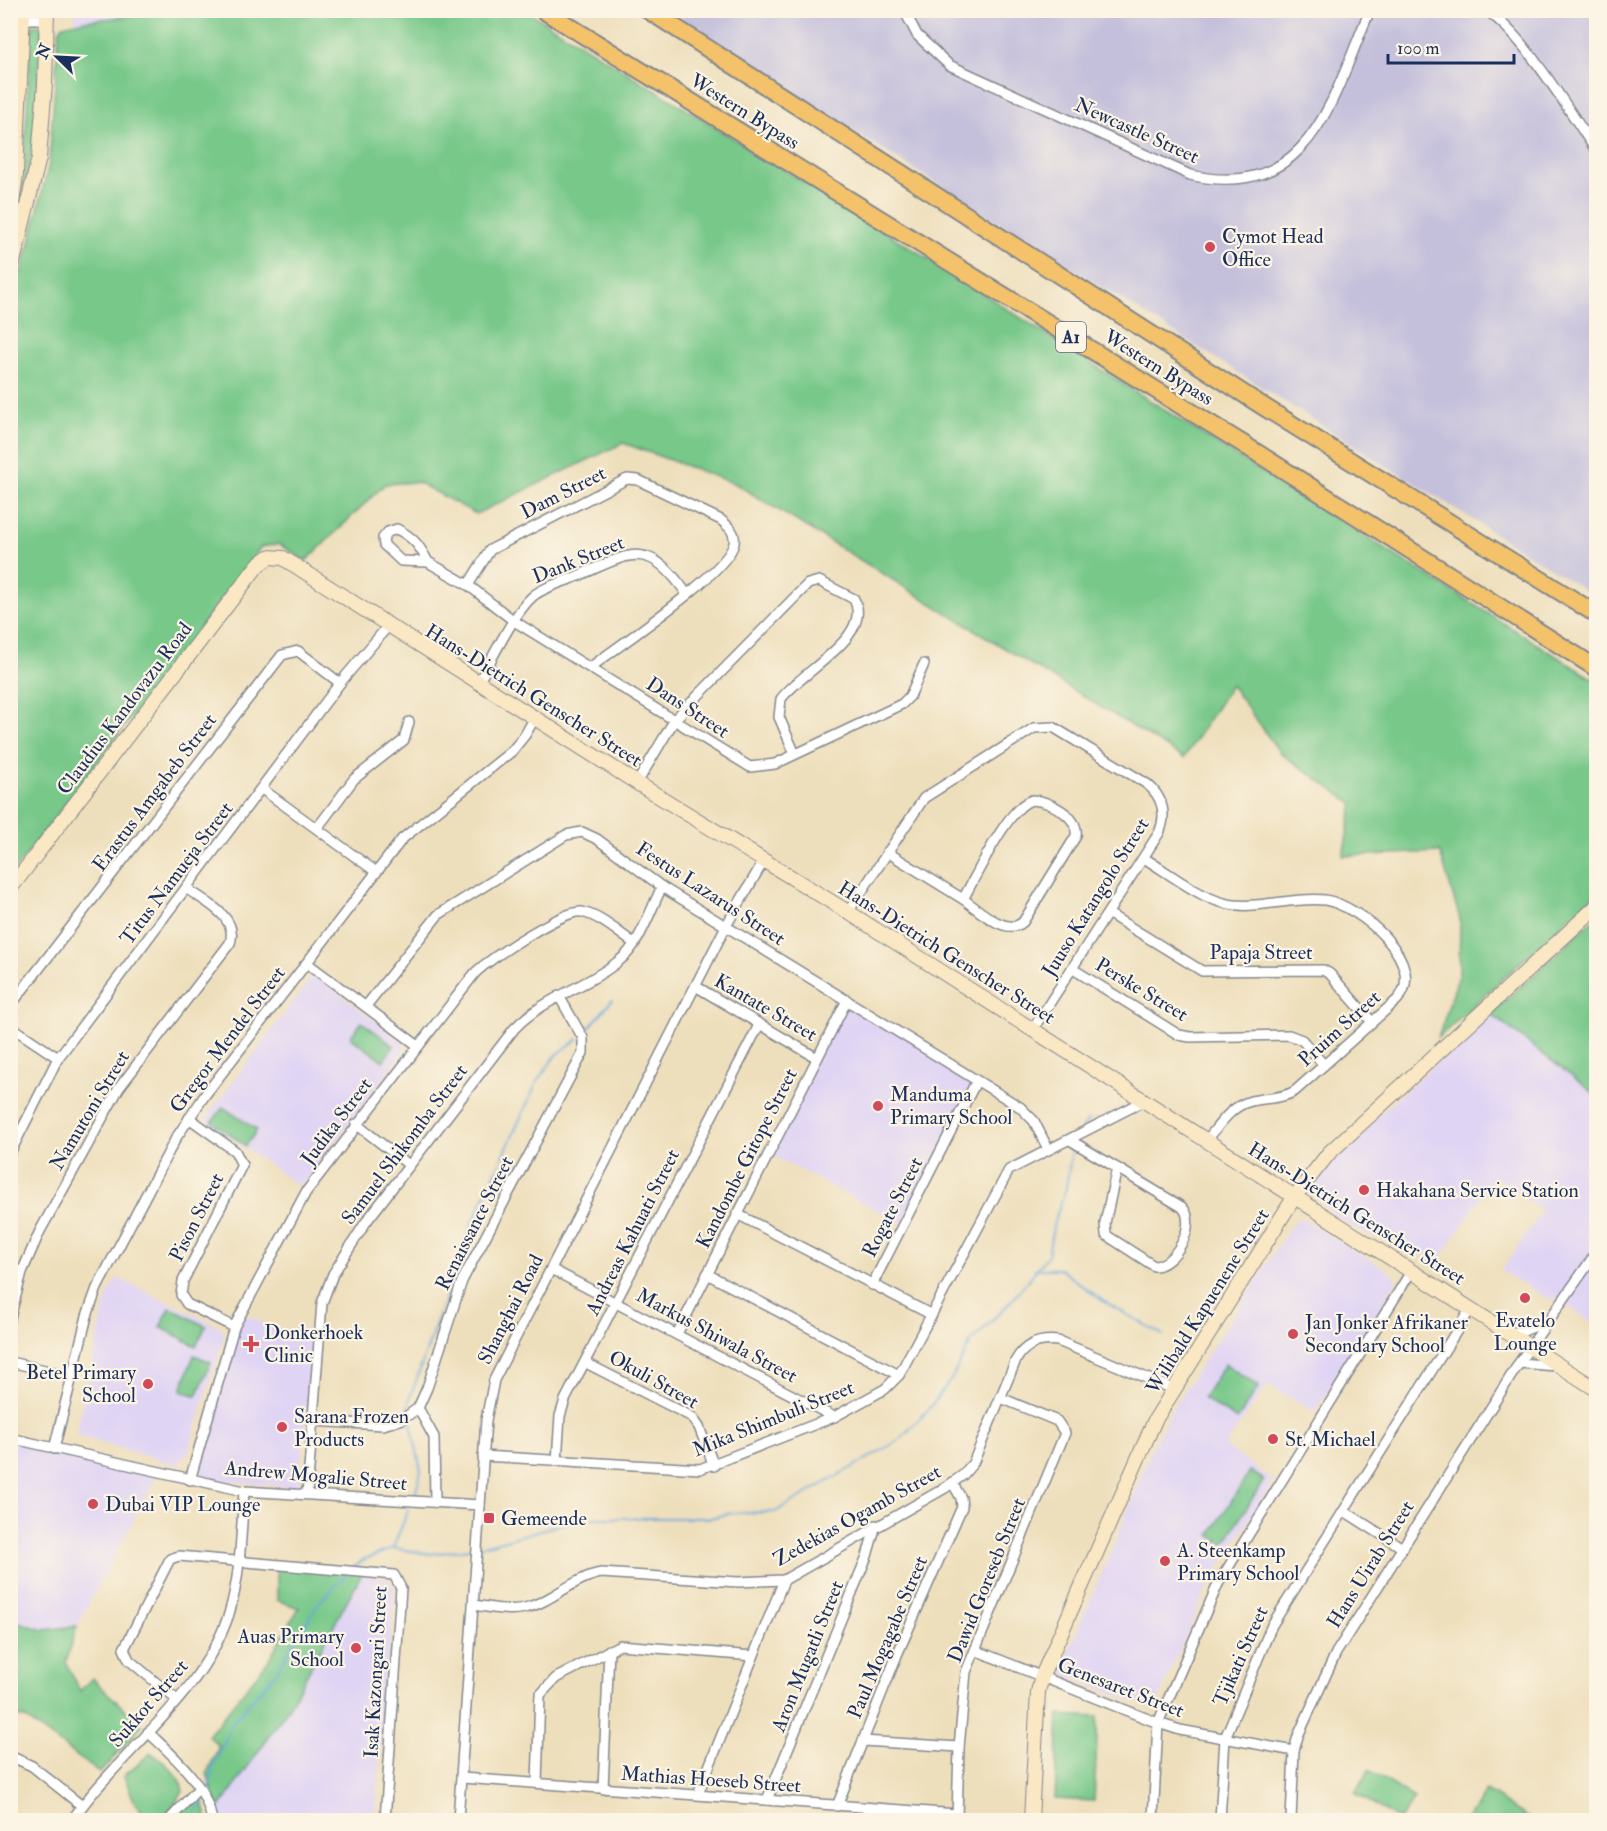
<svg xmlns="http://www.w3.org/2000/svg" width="1607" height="1831" viewBox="0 0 1607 1831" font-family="'IM FELL Double Pica',serif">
	<rect width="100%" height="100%" fill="#fcf5e5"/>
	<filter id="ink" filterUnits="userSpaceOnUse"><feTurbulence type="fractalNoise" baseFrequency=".0167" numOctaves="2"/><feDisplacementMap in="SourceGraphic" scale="12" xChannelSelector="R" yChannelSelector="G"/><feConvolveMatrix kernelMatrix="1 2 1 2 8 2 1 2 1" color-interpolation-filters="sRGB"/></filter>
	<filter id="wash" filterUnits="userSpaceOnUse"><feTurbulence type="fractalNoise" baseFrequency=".008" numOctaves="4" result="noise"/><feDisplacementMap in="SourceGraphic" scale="24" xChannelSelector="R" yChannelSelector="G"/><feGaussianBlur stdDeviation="1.35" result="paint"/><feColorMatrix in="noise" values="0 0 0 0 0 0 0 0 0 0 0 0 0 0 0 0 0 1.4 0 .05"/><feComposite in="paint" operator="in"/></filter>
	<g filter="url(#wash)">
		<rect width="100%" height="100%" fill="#eedfbc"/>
		<g fill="#e0d4f4">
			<path d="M75,11H150L135,16L75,22Z"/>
			<path d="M317,977L405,1043V1050L304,1183L297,1185L207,1121V1116L311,978Z"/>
			<path d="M847,1000L976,1082L903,1224L768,1153Z"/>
			<path d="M1491,1014L1596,1095V1325L1555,1298L1548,1299L1501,1271L1542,1211L1495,1177L1438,1262L1382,1230L1376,1238L1352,1227L1331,1214L1316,1197L1317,1181L1328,1163L1347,1143Z"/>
			<path d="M1296,1219L1304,1220L1394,1274L1396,1282L1315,1412L1268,1385L1225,1446L1274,1481L1210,1581L1154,1709L1059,1673L1116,1540L1154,1443L1173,1408Z"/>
			<path d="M117,1278L222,1328L224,1336L188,1453L177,1465L78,1436L76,1432L107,1297Z"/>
			<path d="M244,1314L274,1328L314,1330L299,1488L206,1479L197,1470L227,1352Z"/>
			<path d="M11,1440L157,1476L77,1626L44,1630L11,1620Z"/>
			<path d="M362,1575L388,1579L395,1589L375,1820H219L218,1810L289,1706Z"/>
		</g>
		<path fill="#c4c0db" d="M686,10L1596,11V597L679,22Z"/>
		<g fill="#77c889" stroke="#497c74" stroke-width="1.5">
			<path d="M150,11H527L937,264L1233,454L1596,681V893L1438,1038L1459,975L1460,919L1440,852L1343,856L1353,804L1280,753L1231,685L1184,758L736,484L623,443L476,514L417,482L385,484L306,561L279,544L261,547L11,875V306L30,242L49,164L59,31L63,25C92,17 122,21 150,11Z"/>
			<path d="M38,25L42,28C38,88 35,147 22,205L31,35L33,26Z"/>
			<path d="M1596,917V1095L1491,1014Z"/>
			<path d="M362,1022L394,1046L383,1061L350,1037Z"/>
			<path d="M223,1107L257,1130L246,1146L212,1122Z"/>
			<path d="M170,1308L206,1326L196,1346L160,1327Z"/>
			<path d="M194,1355L211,1362L197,1396L181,1390Z"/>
			<path d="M1225,1364L1259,1386L1237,1420L1203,1398Z"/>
			<path d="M1250,1471L1264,1480L1224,1544L1210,1535Z"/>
			<path d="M277,1564L364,1570L289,1707L218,1810L207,1773L219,1746L208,1736L268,1661L299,1608L277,1600Z"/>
			<path d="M11,1620L44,1630L77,1626L66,1662L80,1691L92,1678L142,1726L100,1773L25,1718L11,1716Z"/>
			<path d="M1059,1715L1098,1717L1094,1801L1055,1799Z"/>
			<path d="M151,1753C164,1761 181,1777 183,1791L163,1820H148L135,1803L124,1776Z"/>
			<path d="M1369,1770L1414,1798L1400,1820L1355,1793Z"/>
			<path d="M1486,1791L1532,1820H1467Z"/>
			<path d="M197,1800L203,1802L208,1820H176L190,1801Z"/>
		</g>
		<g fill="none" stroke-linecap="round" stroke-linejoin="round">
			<g stroke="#65a7d9" stroke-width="2">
				<path d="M585,1033L612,1000"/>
				<path d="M1082,1128L1089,1119"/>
				<path d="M1034,1269H1060L1103,1301L1163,1335"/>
				<path d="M409,1410L408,1404L466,1237L538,1080L556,1055L578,1039"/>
				<path d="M410,1418L421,1471L415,1495"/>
				<path d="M480,1547L562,1524L596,1518H710L732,1513L775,1512L898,1441L929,1409L952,1378L971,1342L1013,1299L1048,1255L1054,1222L1066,1188L1072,1149"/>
				<path d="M393,1548L409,1508"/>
				<path d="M353,1568L361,1561L393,1548L431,1554L470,1549"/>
				<path d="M209,1788L213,1767L234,1720L274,1675L318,1604L346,1574"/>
				<path d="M191,1820L203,1800"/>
			</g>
		</g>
	</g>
	<g filter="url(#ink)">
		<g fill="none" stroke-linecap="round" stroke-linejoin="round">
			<g stroke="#84878d" stroke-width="12">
				<g id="street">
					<path d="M904,10L917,35L949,65L1190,175C1311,202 1332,98 1370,10"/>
					<path d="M1486,10C1526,37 1568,110 1596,150"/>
					<path d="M10,19H46"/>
					<path d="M428,562C419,545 414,538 397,529L388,532L383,538L384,545L401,561L428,562L468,585L514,621L750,767L775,764L902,704L910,696L924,664"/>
					<path d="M468,585L490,550L627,479L638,480L721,520C728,526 736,532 734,543C730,571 618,646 591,667"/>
					<path d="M478,683C492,660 513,614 532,597C543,587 564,582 578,576C632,552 648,539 687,594"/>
					<path d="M637,783L675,719L802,590L808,584L819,581L854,599C874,637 801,671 781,699L779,717L795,754"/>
					<path d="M262,789L375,871"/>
					<path d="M1032,800C1050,801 1079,816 1076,836L1023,922C1006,937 978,909 963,899C976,877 1008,806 1032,800Z"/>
					<path d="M318,827L354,779L404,740L409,722"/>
					<path d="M887,852L963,899"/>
					<path d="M1144,858C1167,872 1199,897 1224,903C1254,911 1293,896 1325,900C1359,905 1430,964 1397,1000L1295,1091C1280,1100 1264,1097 1248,1102C1230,1107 1218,1127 1206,1141"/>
					<path d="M848,912L924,798L1034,728L1053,727L1147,784C1163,797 1167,815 1159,833L1033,1029"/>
					<path d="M1109,914L1202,971L1323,970L1330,974L1372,1022"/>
					<path d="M307,963L417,1045"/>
					<path d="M1073,969L1179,1035L1190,1037L1289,1035L1302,1040L1324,1065"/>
					<path d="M697,987L817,1058"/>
					<path d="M10,1006L282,655L298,651L340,683"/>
					<path d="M366,1006L438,915L566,835L582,832L597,839L662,887L1020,1107L1034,1121L1048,1149"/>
					<path d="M10,1026L58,1058"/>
					<path d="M189,1118L235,1151L242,1165L183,1281L181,1295L187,1304L234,1327"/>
					<path d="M356,1124L409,1165"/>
					<path d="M1070,1140L1182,1207C1199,1223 1174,1267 1154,1266L1106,1235L1105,1223L1117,1168"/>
					<path d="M10,1153L58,1058L340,683L388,626"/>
					<path d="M737,1214L932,1315"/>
					<path d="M551,1269L834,1417"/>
					<path d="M707,1274L899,1375"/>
					<path d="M872,1285L976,1082"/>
					<path d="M10,1318L22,1272L40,1231L119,1088L230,943C239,917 204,901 186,888"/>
					<path d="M1508,1332H1521L1548,1321"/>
					<path d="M677,1334L847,1000"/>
					<path d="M10,1362L71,1376"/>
					<path d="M586,1363L692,1417L699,1427L714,1466"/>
					<path d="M1519,1363L1556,1366"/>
					<path d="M418,1408L434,1437L435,1502"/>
					<path d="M314,1421L383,1425L403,1419L418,1408L427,1388L462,1281L583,1053V1038L559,996"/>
					<path d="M10,1438L244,1491L480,1505"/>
					<path d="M54,1449L87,1316L97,1288L176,1138L205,1095L402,839L512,751L525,735L534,719"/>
					<path d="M483,1456L700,1469L834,1417L885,1389L899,1375L1009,1170L1144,1101"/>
					<path d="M557,1461L560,1416L565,1400L759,1025"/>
					<path d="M190,1480L234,1327L306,1192L475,973C489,959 564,909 582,912C600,916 619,933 634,943"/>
					<path d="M307,1494L322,1303L333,1274L366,1222L514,1029C544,997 588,987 620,960C640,945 650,910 662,887"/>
					<path d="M1344,1511L1401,1547"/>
					<path d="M474,1605C490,1607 508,1612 525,1608C552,1602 573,1578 601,1573L738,1582L784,1580L945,1488L963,1475L973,1463L1016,1360C1025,1344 1039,1339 1058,1341L1173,1389"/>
					<path d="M975,1650L1158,1723L1180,1730L1294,1751"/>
					<path d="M177,1700L129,1660L124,1649L170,1559L179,1556L394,1575L401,1588L385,1820"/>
					<path d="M148,1732C175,1758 205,1782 212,1820"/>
					<path d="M863,1741L959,1747"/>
					<path d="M10,1756L32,1766L82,1806"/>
					<path d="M462,1778L957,1814"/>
					<path d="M537,1783L540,1695L556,1678L620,1645L753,1656"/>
					<path d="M603,1789L609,1650"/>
					<path d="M698,1794L784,1580"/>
					<path d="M767,1800L867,1556L876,1525"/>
					<path d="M837,1806L897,1655L962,1507L961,1498L952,1482"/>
					<path d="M957,1818L959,1747L966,1672L1065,1433L1057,1421L1001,1398"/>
					<path d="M72,1820C121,1750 201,1698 229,1614C241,1575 241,1531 244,1491"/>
					<path d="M169,1820L199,1788"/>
					<path d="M458,1820L486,1420L494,1380L726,926L763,862"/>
					<path d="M1153,1820L1158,1723L1218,1584L1412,1270"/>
					<path d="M1220,1820L1225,1738L1272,1625L1471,1308"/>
					<path d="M1291,1820L1294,1751L1298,1736L1336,1653L1521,1360L1596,1253"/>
				</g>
			</g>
			<g stroke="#84878d" stroke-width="16">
				<g id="secondary">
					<path d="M10,219L16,174L23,10"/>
					<path d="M10,274L39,158L45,84L47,10"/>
					<path d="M10,889L258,565L269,557L283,558L637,783L848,912L1596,1389"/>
					<path d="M1031,1820L1038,1692L1042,1676L1155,1420L1295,1196L1329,1153L1596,907"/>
				</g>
			</g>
			<g stroke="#84878d" stroke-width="20">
				<g id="highway">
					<path d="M543,10L1243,444L1596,668"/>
					<path d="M648,10L1261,405L1596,614"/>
				</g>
			</g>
			<use href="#street" stroke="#fff" stroke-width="9"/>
			<use href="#secondary" stroke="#fae7c3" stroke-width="14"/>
			<use href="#highway" stroke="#f3c26a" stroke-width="16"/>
		</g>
	</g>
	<g fill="#d1495b" stroke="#fcf5e5" stroke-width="2">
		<circle cx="1210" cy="247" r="6"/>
		<circle cx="878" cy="1106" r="6"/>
		<circle cx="1364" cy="1190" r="6"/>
		<circle cx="1525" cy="1298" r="6"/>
		<circle cx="1293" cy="1334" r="6"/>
		<path d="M248 1335h6v6h6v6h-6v6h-6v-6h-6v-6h6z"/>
		<circle cx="148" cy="1384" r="6"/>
		<circle cx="282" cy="1427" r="6"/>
		<circle cx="1273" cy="1439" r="6"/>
		<circle cx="93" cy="1504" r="6"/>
		<rect x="483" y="1512" width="12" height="12" rx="3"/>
		<circle cx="1165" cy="1561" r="6"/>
		<circle cx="356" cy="1648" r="6"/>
	</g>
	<g text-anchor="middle" stroke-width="4.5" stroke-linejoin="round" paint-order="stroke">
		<rect fill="#fcf5e5" stroke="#5e6a86" stroke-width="1.5" x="1056" y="322" width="30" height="30" rx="4.5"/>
		<g font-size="18" font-weight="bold" fill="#1b2f5e">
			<text x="1071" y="343">A1</text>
		</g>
		<g font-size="20" fill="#1b2f5e" stroke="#fcf5e5">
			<text transform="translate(745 111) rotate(32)" y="7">Western Bypass</text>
			<text transform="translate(1137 130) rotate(24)" y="7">Newcastle Street</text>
			<text transform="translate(1159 367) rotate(32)" y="7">Western Bypass</text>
			<text transform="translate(563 492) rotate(-27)" y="7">Dam Street</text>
			<text transform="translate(578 559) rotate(-22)" y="7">Dank Street</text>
			<text transform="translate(534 695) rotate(32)" y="7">Hans-Dietrich Genscher Street</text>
			<text transform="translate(688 707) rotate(33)" y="7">Dans Street</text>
			<text transform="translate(124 708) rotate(-53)" y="7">Claudius Kandovazu Road</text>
			<text transform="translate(154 792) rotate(-53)" y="7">Erastus Amgabeb Street</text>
			<text transform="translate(176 873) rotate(-53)" y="7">Titus Namueja Street</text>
			<text transform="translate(711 893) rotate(33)" y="7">Festus Lazarus Street</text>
			<text transform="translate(1095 897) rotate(-58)" y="7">Juuso Katangolo Street</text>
			<text transform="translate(947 952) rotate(32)" y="7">Hans-Dietrich Genscher Street</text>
			<text x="1261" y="959">Papaja Street</text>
			<text transform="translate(1142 989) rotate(31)" y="7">Perske Street</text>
			<text transform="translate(766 1007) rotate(30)" y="7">Kantate Street</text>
			<text transform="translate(1339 1028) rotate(-42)" y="7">Pruim Street</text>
			<text transform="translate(227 1039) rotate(-53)" y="7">Gregor Mendel Street</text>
			<text transform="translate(89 1110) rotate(-59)" y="7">Namutoni Street</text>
			<text transform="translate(336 1121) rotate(-53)" y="7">Judika Street</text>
			<text transform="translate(404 1144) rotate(-53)" y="7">Samuel Shikomba Street</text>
			<text transform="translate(746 1158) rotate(-63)" y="7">Kandombe Gitope Street</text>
			<text transform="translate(892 1207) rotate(-63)" y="7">Rogate Street</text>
			<text transform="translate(1357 1213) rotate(32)" y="7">Hans-Dietrich Genscher Street</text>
			<text transform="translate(196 1217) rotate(-63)" y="7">Pison Street</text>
			<text transform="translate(474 1223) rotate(-63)" y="7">Renaissance Street</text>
			<text transform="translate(632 1232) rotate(-63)" y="7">Andreas Kahuati Street</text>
			<text transform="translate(1207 1301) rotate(-58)" y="7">Wilibald Kapuenene Street</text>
			<text transform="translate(510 1309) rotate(-63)" y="7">Shanghai Road</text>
			<text transform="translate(717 1335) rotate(28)" y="7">Markus Shiwala Street</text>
			<text transform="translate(654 1379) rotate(29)" y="7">Okuli Street</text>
			<text transform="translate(773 1418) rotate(-22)" y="7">Mika Shimbuli Street</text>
			<text transform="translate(316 1475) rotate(5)" y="7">Andrew Mogalie Street</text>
			<text transform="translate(857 1515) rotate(-29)" y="7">Zedekias Ogamb Street</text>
			<text transform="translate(1370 1564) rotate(-58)" y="7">Hans Uirab Street</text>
			<text transform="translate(986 1580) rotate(-68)" y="7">Dawid Goreseb Street</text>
			<text transform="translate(887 1637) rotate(-67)" y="7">Paul Mogagabe Street</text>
			<text transform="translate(807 1656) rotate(-68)" y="7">Aron Mugatli Street</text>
			<text transform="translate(1240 1656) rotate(-66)" y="7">Tjikati Street</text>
			<text transform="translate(375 1672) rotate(-87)" y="7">Isak Kazongari Street</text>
			<text transform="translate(1121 1687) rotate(21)" y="7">Genesaret Street</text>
			<text transform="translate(148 1703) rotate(-49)" y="7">Sukkot Street</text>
			<text transform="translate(711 1779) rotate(4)" y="7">Mathias Hoeseb Street</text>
		</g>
		<g font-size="20" fill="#1b2f5e" stroke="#fcf5e5" text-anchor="start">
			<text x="1222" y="243">Cymot Head<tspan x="1222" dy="23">Office</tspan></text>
			<text x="890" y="1101">Manduma<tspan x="890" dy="23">Primary School</tspan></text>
			<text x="1376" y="1197">Hakahana Service Station</text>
			<text x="1525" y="1327" text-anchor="middle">Evatelo<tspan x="1525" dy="23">Lounge</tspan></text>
			<text x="1305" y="1329">Jan Jonker Afrikaner<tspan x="1305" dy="23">Secondary School</tspan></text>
			<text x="264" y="1339">Donkerhoek<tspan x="264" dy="23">Clinic</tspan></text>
			<text x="136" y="1379" text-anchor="end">Betel Primary<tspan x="136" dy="23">School</tspan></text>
			<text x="294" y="1423">Sarana Frozen<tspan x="294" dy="23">Products</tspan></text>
			<text x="1285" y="1446">St. Michael</text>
			<text x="105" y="1511">Dubai VIP Lounge</text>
			<text x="501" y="1525">Gemeende</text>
			<text x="1177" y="1557">A. Steenkamp<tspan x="1177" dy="23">Primary School</tspan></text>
			<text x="344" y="1643" text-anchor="end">Auas Primary<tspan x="344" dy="23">School</tspan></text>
		</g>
	</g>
	<rect width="1607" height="1831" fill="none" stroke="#fcf5e5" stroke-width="36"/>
	<g transform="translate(57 57) rotate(294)" stroke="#fcf5e5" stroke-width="4.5" paint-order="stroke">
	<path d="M0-4.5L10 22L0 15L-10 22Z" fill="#1b2f5e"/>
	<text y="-9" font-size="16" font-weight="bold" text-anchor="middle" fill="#1b2f5e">N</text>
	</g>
	<path d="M1388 54v9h126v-9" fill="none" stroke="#1b2f5e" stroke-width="3"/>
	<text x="1397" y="54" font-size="18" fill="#1b2f5e" stroke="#fcf5e5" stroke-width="4.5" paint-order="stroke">100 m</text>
</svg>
